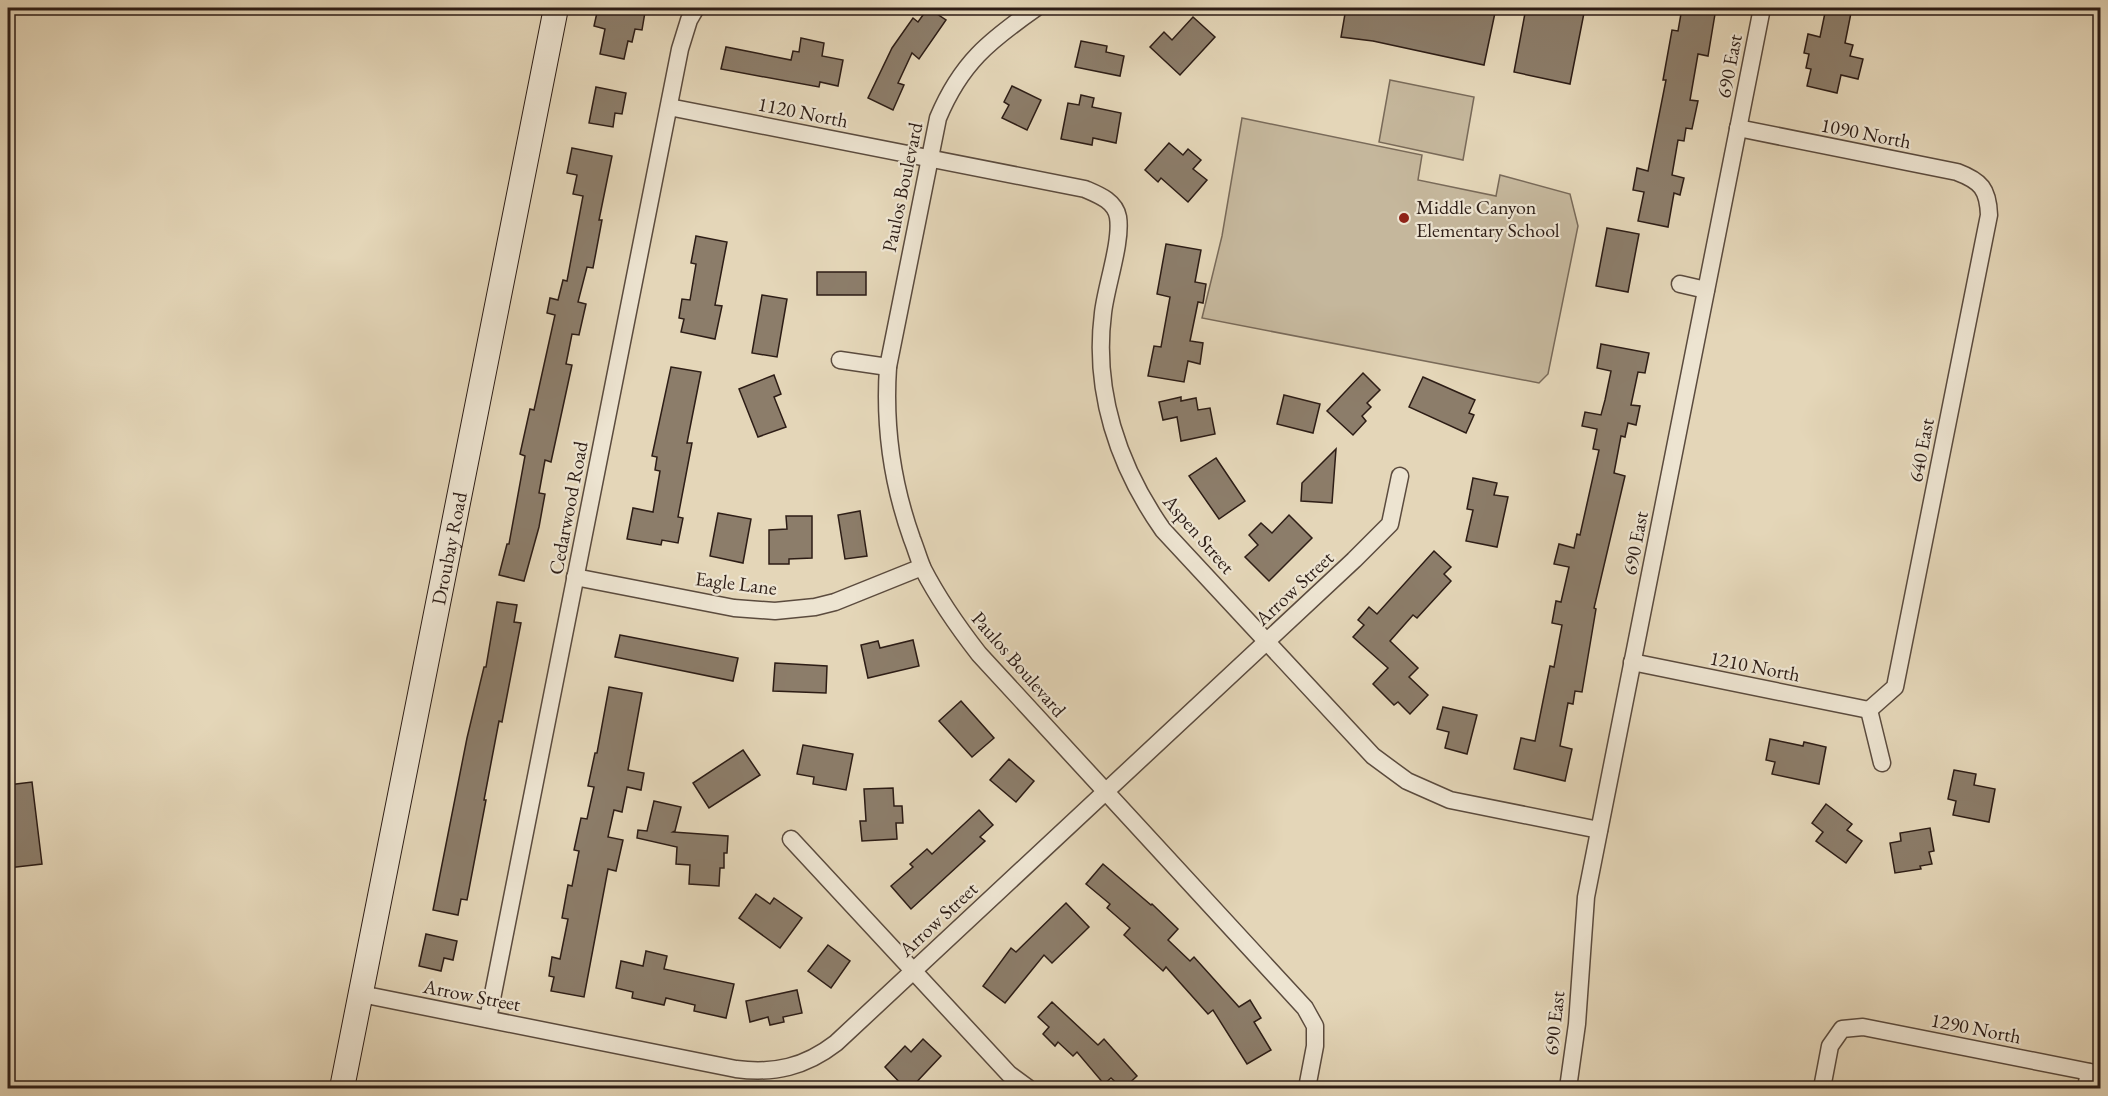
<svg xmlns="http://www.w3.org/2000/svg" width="2108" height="1096" viewBox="0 0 2108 1096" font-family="'EB Garamond',serif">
	<rect width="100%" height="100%" fill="#e4d6b8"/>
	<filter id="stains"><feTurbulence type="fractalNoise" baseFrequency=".00333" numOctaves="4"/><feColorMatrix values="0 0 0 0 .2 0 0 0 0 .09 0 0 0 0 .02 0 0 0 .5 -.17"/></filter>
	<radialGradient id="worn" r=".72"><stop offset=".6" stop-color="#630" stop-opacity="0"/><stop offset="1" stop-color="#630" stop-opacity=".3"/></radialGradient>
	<g fill="#c5b79c" stroke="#796a59" stroke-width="1.5">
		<path d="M1390,80L1474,97L1463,160L1379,142Z"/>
		<path d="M1242,118L1422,155L1418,180L1496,196L1500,175L1570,194L1578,226L1548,374L1539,383L1202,318L1222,236Z"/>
	</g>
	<g fill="#8c7d6a" stroke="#2d1d16" stroke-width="1.5">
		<path d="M598,8H623L645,12L642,30L635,29L632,42L628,41L624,59L600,54L605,29L594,26Z"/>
		<path d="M928,8L946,20L919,59L912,53L898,83L904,85L893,110L868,98L892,48L913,18L918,22Z"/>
		<path d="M1346,8H1496L1484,65L1373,41L1341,37Z"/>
		<path d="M1526,8H1585L1570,84L1514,72Z"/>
		<path d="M1682,8H1716L1708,56L1698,54L1690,100L1698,101L1692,129L1686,128L1684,141L1678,140L1672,175L1684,178L1680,195L1674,193L1668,227L1638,221L1644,192L1633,190L1637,168L1648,171L1666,80H1663L1672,30L1678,31Z"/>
		<path d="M1826,8H1852L1845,43L1853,45L1850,56L1863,59L1858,79L1841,75L1837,93L1807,86L1811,69L1806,68L1809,54L1804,53L1808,34L1820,37Z"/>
		<path d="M1193,17L1215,37L1180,75L1150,47L1164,32L1172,40Z"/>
		<path d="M801,38L824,43L822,56L843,60L838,86L820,82L819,87L721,69L726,47L791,60L793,51L799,52Z"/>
		<path d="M1081,41L1107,46L1106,52L1124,56L1120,76L1075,67Z"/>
		<path d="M1012,86L1041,100L1027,130L1002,118L1009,105L1004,102Z"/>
		<path d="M596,87L626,93L622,114L615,113L613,127L589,123Z"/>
		<path d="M1081,95L1094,98L1092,107L1121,113L1116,143L1093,138L1092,145L1061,139L1068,103L1079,105Z"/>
		<path d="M1169,143L1183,155L1188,149L1201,160L1193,169L1207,180L1188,202L1161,178L1158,182L1145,170Z"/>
		<path d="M572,148L612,156L599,220H602L593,268L587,267L578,302L586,304L579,335L572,334L566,364L572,365L551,462L545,460L539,493L545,494L539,527L524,581L499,575L507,544H509L525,456L520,454L530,409L534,410L555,315L547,313L550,298L558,300L563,280L567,281L583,196L573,194L577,175L567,173Z"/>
		<path d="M1607,228L1639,234L1628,292L1596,286Z"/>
		<path d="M696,236L727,242L715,305L722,306L715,339L681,332L684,319L679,318L682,299L690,300L696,264L691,263Z"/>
		<path d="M1166,244L1201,250L1195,282L1206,284L1203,303L1198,302L1190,341L1203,343L1200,364L1188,361L1184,382L1148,376L1154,346L1161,347L1170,297L1157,294Z"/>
		<rect x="817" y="272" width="49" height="23"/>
		<path d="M762,295L787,299L777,357L752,353Z"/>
		<path d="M1601,344L1649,353L1645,373L1638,372L1631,405L1640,406L1636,425L1628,423L1625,437L1621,436L1614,473L1625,476L1594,608L1596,609L1582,692L1575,691L1573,704L1568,703L1560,746L1572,749L1565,781L1514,769L1521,738L1535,741L1550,666L1554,667L1562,625L1552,623L1556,601L1561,602L1569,567L1554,564L1559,544L1574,548L1577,534L1580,535L1599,450L1593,449L1597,429L1582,426L1585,412L1601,415L1605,400L1611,371L1597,368Z"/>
		<path d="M671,367L701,372L687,443H692L678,517L683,518L678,543L662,540L661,545L627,539L633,508L653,512L660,471L655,470L657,457L652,456Z"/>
		<path d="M1363,373L1380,390L1367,403L1371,407L1362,416L1366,421L1353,435L1327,411Z"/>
		<path d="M774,375L781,394L774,397L786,427L758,437L739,389Z"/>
		<path d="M1423,377L1475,400L1469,413L1474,415L1466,433L1409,407Z"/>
		<path d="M1284,395L1320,404L1313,433L1277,424Z"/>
		<path d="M1181,397V401L1196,398L1198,410L1210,408L1215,434L1181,441L1177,417L1163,420L1159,402Z"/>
		<path d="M1336,449L1332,503L1301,501L1302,483Z"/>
		<path d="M1216,458L1245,501L1219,519L1189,476Z"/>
		<path d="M1473,478L1497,483L1494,495L1508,497L1497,547L1466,541L1473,510L1467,509Z"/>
		<path d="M860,511L867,556L845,559L838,515Z"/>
		<path d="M718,513L751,519L743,563L710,556Z"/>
		<path d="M1289,515L1312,538L1269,581L1245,557L1258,545L1249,535L1261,523L1272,533Z"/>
		<path d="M786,516H812V558L789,559V564H769V530L787,529Z"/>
		<path d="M1434,551L1451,567L1444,574L1451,581L1417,618L1413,615L1390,641L1418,668L1409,677L1428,695L1410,714L1398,702L1394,705L1373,684L1388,668L1353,637L1364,625L1358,620L1369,607L1377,614Z"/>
		<path d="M497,602L517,605L514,622L521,623L502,722L499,721L484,800H486L467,900L461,899L458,915L433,910L467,738L484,667H486Z"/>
		<path d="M620,635L738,658L733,681L615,657Z"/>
		<path d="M913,640L919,666L868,678L861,645L878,641L880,648Z"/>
		<path d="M775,663L827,666L826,693L773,691Z"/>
		<path d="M609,687L642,693L628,770L644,773L641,790L627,787L622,812L614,810L608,837L623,840L616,871L608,869L584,997L551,991L554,977L549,976L552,957L560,959L568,919L562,918L568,885L572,886L579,851L574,850L581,818L587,819L594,787L588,786L595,753H597Z"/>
		<path d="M961,701L994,738L972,757L939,721Z"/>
		<path d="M1443,707L1477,715L1467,754L1445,748L1449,732L1437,729Z"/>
		<path d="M1770,739L1803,746L1804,742L1826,747L1819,784L1772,774L1775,762L1766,760Z"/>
		<path d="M803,745L853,754L846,790L813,784L814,777L797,774Z"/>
		<path d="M743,750L760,775L709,808L693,783Z"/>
		<path d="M1009,759L1034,781L1016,802L990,780Z"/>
		<path d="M1954,770L1976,774L1974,785L1995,789L1989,822L1953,815L1956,801L1948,799Z"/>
		<path d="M32,782L42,864L8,868V785Z"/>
		<path d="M893,788L894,806H902L903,823H896L897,839L862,841L860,821H866L864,789Z"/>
		<path d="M654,801L681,807L675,831L673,832L728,836L727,853H724V868H720L719,886L689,884L690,865L676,864L677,847L637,838L638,830L647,831Z"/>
		<path d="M1826,804L1852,824L1847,830L1862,841L1846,863L1816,841L1823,832L1812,823Z"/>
		<path d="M979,810L993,825L980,837L985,841L911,909L891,886L913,867L910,864L927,849L932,854Z"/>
		<path d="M1930,828L1934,851L1929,852L1932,864L1920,866L1921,869L1895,873L1890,843L1901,841L1900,833Z"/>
		<path d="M1103,864L1151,905L1152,904L1178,929L1168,940L1190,961L1194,957L1239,1007L1250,1000L1261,1018L1254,1022L1271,1050L1247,1064L1213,1010L1208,1014L1166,967L1163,971L1124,935L1130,928L1107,908L1110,904L1086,884Z"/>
		<path d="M756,894L770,904L774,898L802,918L780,948L739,918Z"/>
		<path d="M1066,903L1089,927L1052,963L1044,955L1005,1003L983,986L1011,948L1016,952Z"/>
		<path d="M426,934L457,941L453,960L444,958L441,971L419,966Z"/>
		<path d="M828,945L850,961L831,988L808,971Z"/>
		<path d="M646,951L667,956L664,969L734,984L726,1018L694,1011L695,1005L666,998L664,1005L632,998L633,992L616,988L621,961L643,966Z"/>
		<path d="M797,990L802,1013L783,1017L784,1022L770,1025L768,1017L750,1022L746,1001Z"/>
		<path d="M1052,1002L1098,1045L1104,1039L1137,1076L1123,1089L1111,1078L1104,1084L1077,1052L1073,1056L1058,1042L1055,1046L1043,1034L1049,1027L1038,1017Z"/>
		<path d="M923,1039L941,1056L910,1089H906L885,1067L905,1046L911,1052Z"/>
	</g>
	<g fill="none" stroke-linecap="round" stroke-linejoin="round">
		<g stroke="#5b4b3e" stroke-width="19">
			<g id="street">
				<path d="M1036,8C989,41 961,63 938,118L888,367C884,426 892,483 912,539C916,549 919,560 923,569C939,600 958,627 979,654L1305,1008L1315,1026V1046L1307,1088"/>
				<path d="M669,107L1085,189C1099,195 1115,201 1118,217C1122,242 1106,286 1103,313C1093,391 1118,466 1163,530L1373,756L1407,781L1450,800L1599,830"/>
				<path d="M1738,128L1957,172C1981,181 1988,189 1989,215L1895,687L1869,710"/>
				<path d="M1680,284L1706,290"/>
				<path d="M840,360L888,367"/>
				<path d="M575,577L734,608L775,611L815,607L835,602L922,567"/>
				<path d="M1632,662L1869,710"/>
				<path d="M1869,710L1882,763"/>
				<path d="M791,839L1009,1074L1028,1088"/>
				<path d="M361,994L736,1069C774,1074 805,1067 836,1043L1354,560L1390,524L1400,476"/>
				<path d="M488,1019L680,49L689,20L696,8"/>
				<path d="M1568,1088L1577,1024L1586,897L1762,8"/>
				<path d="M1822,1088L1830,1046L1842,1029L1863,1027L2100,1074"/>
				<path d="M2086,1088L2089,1072"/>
			</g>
		</g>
		<g stroke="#2d1d16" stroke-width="26">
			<g id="secondary">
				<path id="s1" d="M342,1088L556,8"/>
			</g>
		</g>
		<use href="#street" stroke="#ede4d1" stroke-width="16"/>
		<use href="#secondary" stroke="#ede4d1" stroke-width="24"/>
	</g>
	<circle fill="#8f2418" stroke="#ede4d1" stroke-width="2" cx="1404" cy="218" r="6"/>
	<g text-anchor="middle" stroke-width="4.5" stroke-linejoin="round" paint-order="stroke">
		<g font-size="20" fill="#2d1d16" stroke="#ede4d1">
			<text transform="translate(1729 66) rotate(-79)" y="7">690 East</text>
			<text transform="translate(803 112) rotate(11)" y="7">1120 North</text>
			<text transform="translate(1866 133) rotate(11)" y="7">1090 North</text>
			<text transform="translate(902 187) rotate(-78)" y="7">Paulos Boulevard</text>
			<text transform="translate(1921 450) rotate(-79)" y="7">640 East</text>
			<text transform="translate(568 508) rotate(-79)" y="7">Cedarwood Road</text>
			<text transform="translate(1199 534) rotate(49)" y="7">Aspen Street</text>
			<text transform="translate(1635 543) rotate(-79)" y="7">690 East</text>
			<text dy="7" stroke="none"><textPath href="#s1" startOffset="550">Droubay Road</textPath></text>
			<text transform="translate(736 583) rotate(7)" y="7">Eagle Lane</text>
			<text transform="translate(1294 588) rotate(-43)" y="7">Arrow Street</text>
			<text transform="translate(1019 664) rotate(49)" y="7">Paulos Boulevard</text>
			<text transform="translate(1755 666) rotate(11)" y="7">1210 North</text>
			<text transform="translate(938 919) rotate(-43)" y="7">Arrow Street</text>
			<text transform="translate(472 995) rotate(11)" y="7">Arrow Street</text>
			<text transform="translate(1554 1023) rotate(-84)" y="7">690 East</text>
			<text transform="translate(1976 1028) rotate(11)" y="7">1290 North</text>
		</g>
		<g font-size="20" fill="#2d1d16" stroke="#ede4d1" text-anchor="start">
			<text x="1416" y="214">Middle Canyon<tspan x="1416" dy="23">Elementary School</tspan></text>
		</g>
	</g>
	<rect width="2108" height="1096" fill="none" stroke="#e4d6b8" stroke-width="30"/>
	<rect x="9" y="9" width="2090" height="1078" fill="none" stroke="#2d1d16" stroke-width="3"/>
	<rect x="15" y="15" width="2078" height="1066" fill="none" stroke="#2d1d16" stroke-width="1.5"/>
	<rect width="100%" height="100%" filter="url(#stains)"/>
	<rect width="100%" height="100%" fill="url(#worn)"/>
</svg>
